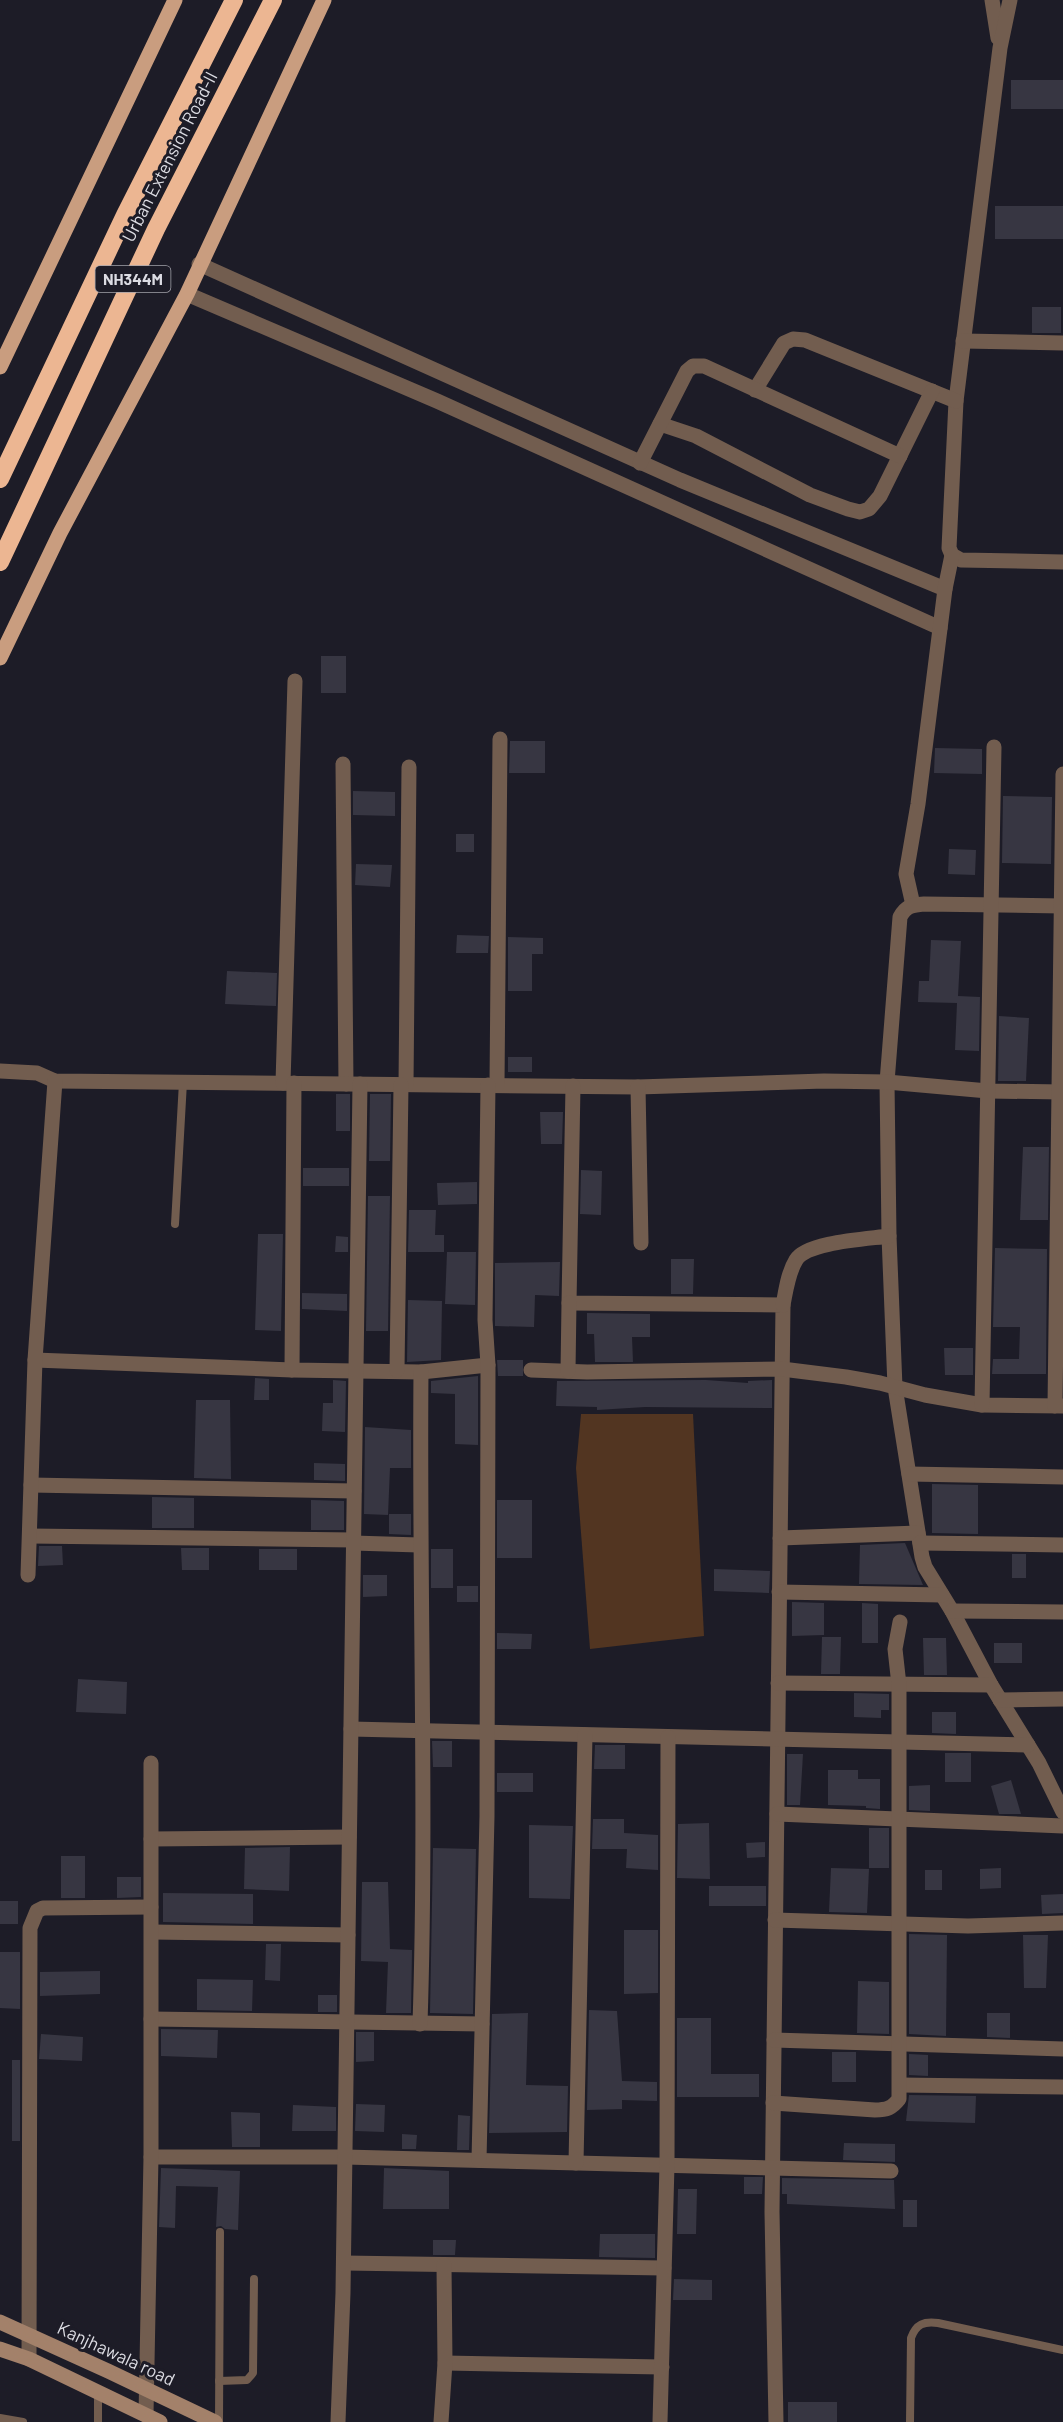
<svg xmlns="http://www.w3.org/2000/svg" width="1063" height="2422" viewBox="0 0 1063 2422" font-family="Barlow,sans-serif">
	<rect width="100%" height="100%" fill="#1d1c27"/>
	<path fill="#523521" d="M581,1414H693L704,1636L590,1649L576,1468Z"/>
	<g fill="#373642">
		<rect x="1011" y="80" width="52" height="29"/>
		<rect x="995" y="206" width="68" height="33"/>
		<rect x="1032" y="307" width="29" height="26"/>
		<rect x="321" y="656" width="25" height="37"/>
		<path d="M510,741H545V773H509Z"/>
		<path d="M935,748L982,749V774L934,773Z"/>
		<path d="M353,791L395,792V816L353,815Z"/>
		<path d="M1003,796L1052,797L1051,864L1002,863Z"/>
		<rect x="456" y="834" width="18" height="18"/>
		<path d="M949,849L976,850L975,875L948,874Z"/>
		<path d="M356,864L392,865L390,887L355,885Z"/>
		<path d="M457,935L489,936L488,953H456Z"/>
		<path d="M508,937L543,938V954H532V991H508Z"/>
		<path d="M931,940L961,941L958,996L980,997L979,1051L955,1050L957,1003L918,1002L919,981H929Z"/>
		<path d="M227,971L277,973L276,1006L225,1004Z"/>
		<path d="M999,1016L1029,1018L1026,1081H998Z"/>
		<rect x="508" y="1057" width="24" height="15"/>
		<rect x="336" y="1094" width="14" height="37"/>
		<path d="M370,1094H391L390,1161H369Z"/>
		<path d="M540,1112H563L562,1144H541Z"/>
		<path d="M1023,1147H1049L1048,1220H1020Z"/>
		<rect x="303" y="1168" width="46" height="18"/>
		<path d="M581,1170L602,1171L601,1215L580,1214Z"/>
		<path d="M477,1182V1204L438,1205L437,1183Z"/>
		<path d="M368,1196H390L388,1331H366Z"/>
		<path d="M409,1210H436L435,1235H444V1252H408Z"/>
		<path d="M258,1234H283L281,1331L255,1330Z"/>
		<path d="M336,1236L348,1237V1252H335Z"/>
		<path d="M995,1248L1047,1249L1046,1374H992L993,1359H1019L1020,1327H993Z"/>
		<path d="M447,1252H476L475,1305L445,1304Z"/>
		<path d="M671,1259H694L693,1294H671Z"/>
		<path d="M560,1262L559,1296L535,1295L534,1327L495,1326V1263Z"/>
		<path d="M302,1293L347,1294V1311L302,1309Z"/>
		<path d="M408,1300L442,1301L441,1360L407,1362Z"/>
		<path d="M587,1313L650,1314V1337H632L633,1362H595L594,1334H587Z"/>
		<path d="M944,1348H973V1375H945Z"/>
		<path d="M497,1360H523V1376H498Z"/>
		<path d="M478,1376V1445L455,1444V1394L431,1393V1381Z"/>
		<path d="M255,1378L269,1379V1400H254Z"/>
		<path d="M333,1380L346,1381L345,1432L322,1431L323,1403H333Z"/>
		<path d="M706,1380L748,1383V1381L772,1380V1408L645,1407L597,1410V1407L556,1406L557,1381Z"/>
		<path d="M196,1400H230L231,1479L194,1478Z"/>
		<path d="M365,1427L411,1430V1468H390L388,1515L364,1514Z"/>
		<path d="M314,1463L345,1464V1481L314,1480Z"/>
		<path d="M932,1484L978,1485V1534L932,1533Z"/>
		<path d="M152,1497L194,1498V1528H152Z"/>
		<path d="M311,1500L344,1501V1530H311Z"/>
		<rect x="497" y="1500" width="35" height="58"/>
		<path d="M389,1514H411V1535L389,1534Z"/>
		<path d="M905,1543L923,1585L859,1584L860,1545Z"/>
		<path d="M39,1546H62L63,1565L38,1566Z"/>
		<path d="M181,1548H209V1570H182Z"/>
		<rect x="259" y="1549" width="38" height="21"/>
		<rect x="431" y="1549" width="22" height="39"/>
		<rect x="1012" y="1554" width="14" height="24"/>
		<path d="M714,1569L770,1571L769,1593L714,1591Z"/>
		<path d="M363,1575H387V1596L363,1597Z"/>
		<rect x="457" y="1586" width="21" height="16"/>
		<path d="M792,1602L824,1603V1635L792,1636Z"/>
		<path d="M862,1603L878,1604V1643H862Z"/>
		<path d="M497,1633L532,1634L531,1649H497Z"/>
		<path d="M822,1637H841L840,1674H821Z"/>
		<path d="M923,1638H946L947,1675H924Z"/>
		<rect x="994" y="1643" width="28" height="20"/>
		<path d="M78,1679L127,1682L126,1714L76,1712Z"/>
		<path d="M854,1693L889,1694V1710H881V1718L854,1717Z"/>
		<path d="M932,1712H956V1734L932,1733Z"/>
		<path d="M432,1741H452V1767H433Z"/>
		<path d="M595,1745H625V1769H594Z"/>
		<rect x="945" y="1753" width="26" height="29"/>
		<path d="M787,1754H803L800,1805H787Z"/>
		<path d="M828,1770H858V1779H880V1809L866,1808V1806L828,1805Z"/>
		<rect x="497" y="1773" width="36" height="19"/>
		<path d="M1011,1780L1021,1814H999L991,1786Z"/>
		<path d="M930,1785V1811L909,1810V1786Z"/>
		<path d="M593,1819H624V1833L658,1835V1870L626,1868L627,1849H592Z"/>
		<path d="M709,1823L710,1879L677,1878L678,1824Z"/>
		<path d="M529,1825L573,1826L570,1899L529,1898Z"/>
		<rect x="869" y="1828" width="20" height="40"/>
		<path d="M765,1842V1857L747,1858L746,1843Z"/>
		<path d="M290,1847L289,1891L244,1889L245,1848Z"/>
		<path d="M433,1848L476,1849L473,2014L430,2013Z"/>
		<rect x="61" y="1856" width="24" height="42"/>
		<path d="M831,1868L869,1869L867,1913L829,1912Z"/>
		<path d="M1001,1868V1888L980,1889V1869Z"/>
		<rect x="925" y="1870" width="17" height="20"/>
		<path d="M117,1877H141V1897L117,1898Z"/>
		<path d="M362,1882H388L390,1949L412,1950L411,2013H386L388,1962L361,1961Z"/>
		<rect x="709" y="1886" width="57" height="20"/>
		<path d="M163,1893L253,1894V1924L163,1922Z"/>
		<path d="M1063,1894V1913L1042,1914L1041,1895Z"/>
		<rect x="0" y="1901" width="18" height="23"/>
		<path d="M624,1930H658V1993L624,1994Z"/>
		<path d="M909,1934L947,1935L946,2036L909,2034Z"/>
		<path d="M1023,1935H1048L1046,1988H1024Z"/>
		<path d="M266,1944H281L280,1981L265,1980Z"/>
		<path d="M0,1952H20V2009L0,2008Z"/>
		<path d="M100,1971V1994L40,1996V1972Z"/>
		<path d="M197,1979L253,1980L252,2011L197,2010Z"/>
		<path d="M858,1981L889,1982V2034L857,2033Z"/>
		<rect x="318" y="1995" width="19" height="17"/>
		<path d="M589,2010L617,2011L622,2081L657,2082V2101L622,2100V2109L587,2110Z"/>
		<path d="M528,2013L526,2085L568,2086L567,2132L489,2133L492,2014Z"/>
		<path d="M987,2013H1010V2038L987,2037Z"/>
		<path d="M677,2018H711V2074H759V2097H677Z"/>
		<path d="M161,2029L218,2030L217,2058L161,2056Z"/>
		<path d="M356,2032H374V2061L356,2062Z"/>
		<path d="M41,2034L83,2037L82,2061L39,2059Z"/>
		<rect x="832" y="2052" width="24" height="30"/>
		<path d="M909,2054L928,2055V2076L909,2075Z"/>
		<rect x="12" y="2060" width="8" height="81"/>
		<path d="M909,2095L976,2096L975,2123L906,2121Z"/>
		<path d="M356,2104L385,2105L384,2132L355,2131Z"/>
		<path d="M293,2105L336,2107V2131H292Z"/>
		<path d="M231,2112L260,2113V2147H232Z"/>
		<path d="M458,2115L470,2116L469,2150H457Z"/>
		<path d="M402,2134L417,2135L416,2149H402Z"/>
		<path d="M844,2143L895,2144V2162L843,2160Z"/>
		<path d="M161,2168L240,2171L238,2230L225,2229L221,2226L216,2227L218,2187L176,2186L175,2228L159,2227Z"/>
		<path d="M384,2168L449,2171V2209H383Z"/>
		<path d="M744,2177H763L762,2194H744Z"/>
		<path d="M782,2178L894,2180L895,2209L787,2204V2194H782Z"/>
		<path d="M678,2189H697L696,2234H677Z"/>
		<rect x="903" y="2200" width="14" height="27"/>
		<path d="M600,2234H655V2258L599,2257Z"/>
		<path d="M433,2240H456L455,2255H433Z"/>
		<path d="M674,2279L712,2280V2300H673Z"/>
		<rect x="788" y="2402" width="49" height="20"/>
	</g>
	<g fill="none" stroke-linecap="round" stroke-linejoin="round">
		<g stroke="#725d4f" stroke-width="8">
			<path d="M175,1224L183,1082"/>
			<path d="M219,2381L247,2380L253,2373L254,2279"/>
			<path d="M0,2418L23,2422"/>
			<path d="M98,2422V2391"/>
			<path d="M219,2422L220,2232"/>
			<path d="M910,2422L911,2338C916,2324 924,2321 938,2323L1063,2350"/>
		</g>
		<g stroke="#725d4f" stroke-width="15">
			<path d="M992,0L998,38"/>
			<path d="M1010,0L1000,48L956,401L949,548L952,555L961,560L1063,562"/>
			<path d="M199,264L680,480L945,589"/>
			<path d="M187,294L437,401L940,628"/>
			<path d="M963,341L1063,343"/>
			<path d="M755,390L784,343L793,339L805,340L956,401"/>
			<path d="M660,424L696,436L810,495L848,509L860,512L869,509L880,496L932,391"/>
			<path d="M640,463L687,371L693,366H704L900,456"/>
			<path d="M343,764L346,1084"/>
			<path d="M913,905L906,874L918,804L945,589L952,555"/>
			<path d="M1063,906L924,904C912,905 906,906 900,917L887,1082L889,1236L895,1387L922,1557L925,1567L952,1611L991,1685L1039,1763L1063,1812"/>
			<path d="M0,1071L37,1073L55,1081L638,1087L824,1081L887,1082L988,1091L1063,1092"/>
			<path d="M283,1083L295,681"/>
			<path d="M406,1085L409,767"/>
			<path d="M497,1085L500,739"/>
			<path d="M573,1086L569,1303L783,1305L772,2212L776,2422"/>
			<path d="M638,1087L641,1243"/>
			<path d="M783,1305C786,1290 788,1273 796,1260C806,1242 868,1239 889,1236"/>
			<path d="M35,1360L292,1370L421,1372L488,1365"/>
			<path d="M292,1370L294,1083"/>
			<path d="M397,1370L401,1085"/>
			<path d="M531,1370L587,1372L782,1369L846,1377L880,1383L925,1395L982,1405L1063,1406"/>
			<path d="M568,1371L569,1303"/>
			<path d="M982,1405L994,747"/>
			<path d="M1055,1406L1063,774"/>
			<path d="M909,1474L1063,1477"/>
			<path d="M31,1485L354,1491"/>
			<path d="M30,1536L354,1540"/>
			<path d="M780,1538L918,1533"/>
			<path d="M353,1543L419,1545"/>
			<path d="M920,1543L1063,1545"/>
			<path d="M28,1575L35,1360L55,1081"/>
			<path d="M779,1592L942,1595"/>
			<path d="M952,1611L1063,1612"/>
			<path d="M778,1683L991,1685"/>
			<path d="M1000,1700L1063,1699"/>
			<path d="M351,1729L1028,1745"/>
			<path d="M777,1814L1063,1826"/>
			<path d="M151,1839L349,1837"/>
			<path d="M775,1920L968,1926L1063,1923"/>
			<path d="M152,1932L348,1935"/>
			<path d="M151,2019L482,2024"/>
			<path d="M420,2024C427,1807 419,1589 421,1372"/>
			<path d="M774,2040L1063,2049"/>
			<path d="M900,2085L1063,2087"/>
			<path d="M773,2103L875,2110C887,2110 892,2108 899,2099V1685L895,1649L900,1622"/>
			<path d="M151,2157H345L891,2171"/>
			<path d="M479,2160L487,1816L488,1365L485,1320L488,1085"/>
			<path d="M576,2163L585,1735"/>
			<path d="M344,2263L664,2268"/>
			<path d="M29,2359L30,1928L37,1911L43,1908L151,1907"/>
			<path d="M445,2363L662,2367"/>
			<path d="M146,2415L151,2157V1763"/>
			<path d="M338,2422L343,2293L360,1084"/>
			<path d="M441,2422L445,2363L444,2265"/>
			<path d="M660,2422L667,2165L668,1737"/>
		</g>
		<g stroke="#a3816a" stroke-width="15">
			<path d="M0,2322L108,2371L215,2422"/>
			<path d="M0,2349L29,2359L160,2422"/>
		</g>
		<g stroke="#c99d7f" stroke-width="15">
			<path d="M0,367L175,0"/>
			<path d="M0,658L60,533L187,294L324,0"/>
		</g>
		<g stroke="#ecb692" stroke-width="18">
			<path d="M0,479L125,215L234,0"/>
			<path d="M0,562L156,229L273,0"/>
		</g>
	</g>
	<g text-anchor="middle" stroke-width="6" stroke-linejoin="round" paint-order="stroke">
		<rect fill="#1d1c27" stroke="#a3a2ab" stroke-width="1.5" x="95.5" y="266" width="75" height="26" rx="4.5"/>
		<g font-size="16" font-weight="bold" fill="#dcdce3">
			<text x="133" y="285">NH344M</text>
		</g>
		<g font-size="18" fill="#dcdce3" stroke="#1d1c27">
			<text transform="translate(170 157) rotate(-63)" y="6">Urban Extension Road-II</text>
			<text transform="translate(116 2354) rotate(25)" y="6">Kanjhawala road</text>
		</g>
	</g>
</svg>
